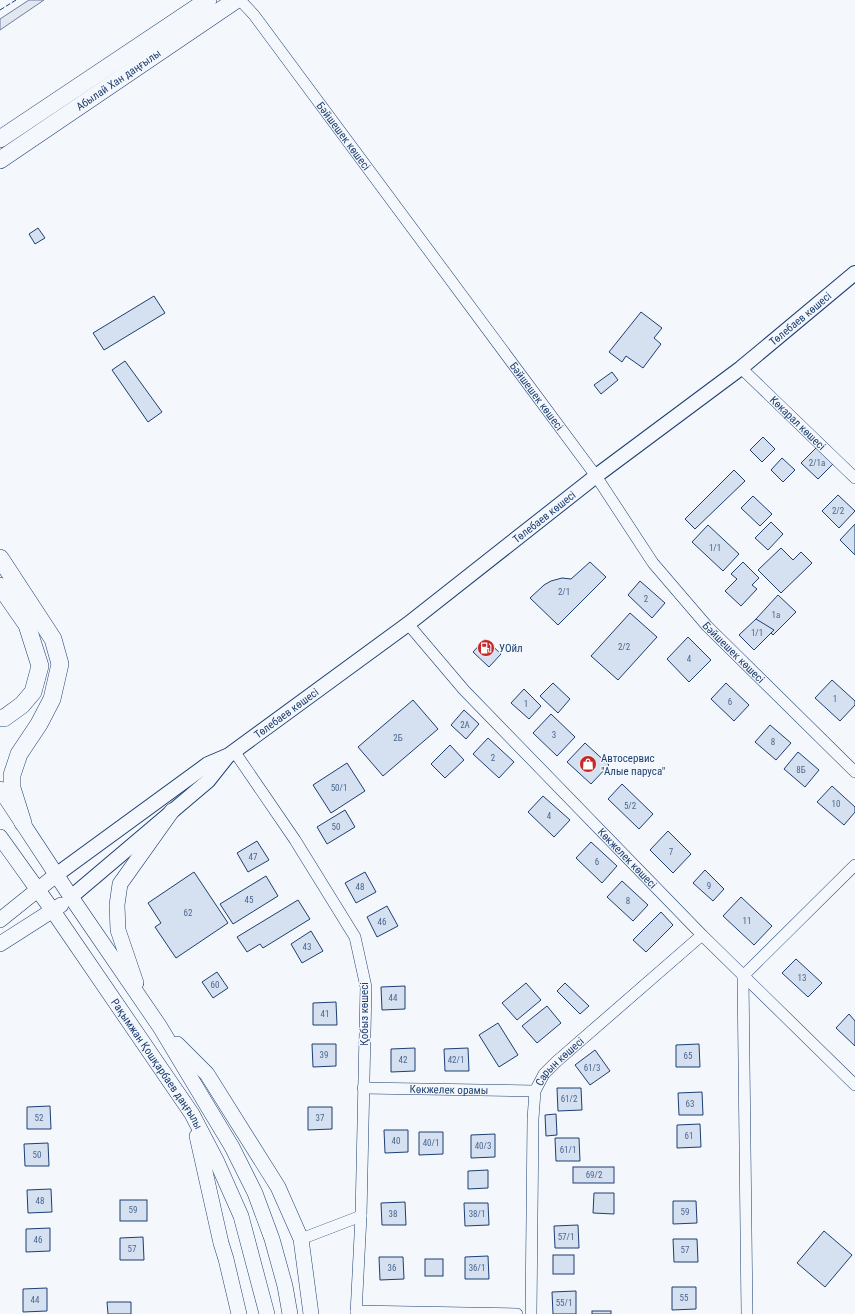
<svg xmlns="http://www.w3.org/2000/svg" width="855" height="1314" viewBox="0 0 855 1314" font-family="'Roboto Condensed',sans-serif">
	<rect width="100%" height="100%" fill="#f4f7fb"/>
	<path fill="#e3e8f0" stroke="#687fa3" d="M29,0H44L0,30V19Z"/>
	<g fill="#d5e0f0" stroke="#1d3f73">
		<path d="M38,228L45,238L35,244L29,234Z"/>
		<path d="M154,296L165,313L104,350L93,333Z"/>
		<path d="M641,312L662,328L654,338L661,344L643,368L626,356L622,362L609,352Z"/>
		<path d="M125,361L162,412L148,422L112,370Z"/>
		<path d="M612,372L618,380L601,394L594,385Z"/>
		<path d="M763,437L775,449L762,462L750,450Z"/>
		<path d="M817,447L834,463L818,479L801,463Z"/>
		<path d="M782,458L795,470L783,482L771,470Z"/>
		<path d="M734,470L745,481L695,529L685,519Z"/>
		<path d="M838,495L855,511L839,528L822,511Z"/>
		<path d="M753,496L772,514L760,526L741,508Z"/>
		<path d="M771,522L783,534L768,550L755,538Z"/>
		<path d="M855,524V555L840,540Z"/>
		<path d="M708,525L739,554L723,571L692,542Z"/>
		<path d="M781,548L793,560L801,552L812,563L781,593L758,570Z"/>
		<path d="M590,562L606,577L558,625L530,598L544,585L551,581L562,578L571,579Z"/>
		<path d="M743,562L759,578L752,585L757,589L741,606L725,591L737,579L731,574Z"/>
		<path d="M640,581L665,603L652,618L628,595Z"/>
		<path d="M778,595L796,612L773,635L756,619Z"/>
		<path d="M630,613L657,637L618,680L591,656Z"/>
		<path d="M756,619L774,630L754,650L739,635Z"/>
		<path d="M688,637L711,660L689,682L667,659Z"/>
		<path d="M485,639L501,654L489,667L473,652Z"/>
		<path d="M832,680L855,701V705L840,721L815,698Z"/>
		<path d="M553,683L570,699L558,713L540,696Z"/>
		<path d="M726,683L749,705L734,721L711,699Z"/>
		<path d="M524,689L541,706L529,719L511,703Z"/>
		<path d="M413,700L438,729L383,776L358,747Z"/>
		<path d="M464,710L479,724L466,739L451,725Z"/>
		<path d="M551,714L575,737L557,756L533,733Z"/>
		<path d="M770,725L791,743L776,760L755,742Z"/>
		<path d="M488,738L514,762L499,778L473,754Z"/>
		<path d="M585,743L609,765L591,784L567,762Z"/>
		<path d="M450,745L464,760L445,778L431,764Z"/>
		<path d="M798,752L819,770L805,787L784,769Z"/>
		<path d="M347,763L365,791L331,813L313,785Z"/>
		<path d="M622,784L653,814L639,829L608,799Z"/>
		<path d="M832,786L855,807V812L844,825L817,802Z"/>
		<path d="M543,796L570,820L554,837L528,812Z"/>
		<path d="M345,810L355,827L327,844L317,827Z"/>
		<path d="M668,831L691,854L673,873L650,850Z"/>
		<path d="M257,841L269,860L248,872L237,853Z"/>
		<path d="M591,842L617,866L602,883L576,858Z"/>
		<path d="M705,870L724,889L713,901L693,883Z"/>
		<path d="M194,872L228,923L176,958L155,927L161,923L148,903Z"/>
		<path d="M365,872L376,892L356,903L345,883Z"/>
		<path d="M266,876L278,896L233,924L220,904Z"/>
		<path d="M622,881L648,905L633,921L607,897Z"/>
		<path d="M741,897L772,926L754,945L723,916Z"/>
		<path d="M298,900L310,919L263,948L260,944L247,952L237,937Z"/>
		<path d="M387,906L398,926L377,937L367,917Z"/>
		<path d="M661,912L673,925L646,952L633,940Z"/>
		<path d="M311,931L323,951L302,963L291,944Z"/>
		<path d="M796,959L822,983L808,997L782,973Z"/>
		<path d="M217,972L228,988L213,998L202,982Z"/>
		<path d="M526,983L541,1000L517,1020L502,1003Z"/>
		<path d="M565,983L589,1006L580,1014L557,991Z"/>
		<path d="M405,986V1009L382,1010L381,987Z"/>
		<path d="M336,1002L337,1025H313V1003Z"/>
		<path d="M547,1006L561,1023L537,1043L522,1026Z"/>
		<path d="M849,1014L855,1021V1046L836,1028Z"/>
		<path d="M498,1023L518,1055L499,1067L479,1035Z"/>
		<path d="M312,1044H336V1066L313,1067Z"/>
		<path d="M699,1044L700,1067H676V1045Z"/>
		<path d="M415,1048V1071L391,1072V1049Z"/>
		<path d="M468,1048L469,1071H445L444,1049Z"/>
		<path d="M595,1050L610,1071L590,1085L575,1065Z"/>
		<path d="M557,1088H581L582,1110L558,1111Z"/>
		<path d="M702,1092L703,1115H679L678,1093Z"/>
		<path d="M50,1106L51,1129H27V1107Z"/>
		<path d="M308,1107H332V1129L308,1130Z"/>
		<path d="M556,1114L557,1135L546,1136L545,1115Z"/>
		<path d="M700,1124L701,1147L677,1148V1125Z"/>
		<path d="M384,1130H408V1152L385,1153Z"/>
		<path d="M419,1132H443V1154L419,1155Z"/>
		<path d="M495,1134V1157L471,1158V1135Z"/>
		<path d="M555,1138H579L580,1161H556Z"/>
		<path d="M48,1143L49,1166H25L24,1144Z"/>
		<rect x="573" y="1167" width="41" height="16"/>
		<path d="M488,1170V1188L468,1189V1171Z"/>
		<path d="M51,1189L52,1212L28,1213L27,1190Z"/>
		<path d="M594,1193H614V1214L593,1213Z"/>
		<rect x="120" y="1200" width="27" height="21"/>
		<path d="M673,1201H696L697,1223L673,1224Z"/>
		<path d="M405,1202L406,1225H382L381,1203Z"/>
		<path d="M464,1203H488L489,1225L465,1226Z"/>
		<path d="M578,1225L579,1248H555L554,1226Z"/>
		<path d="M50,1228V1251L26,1252V1229Z"/>
		<path d="M824,1231L852,1255L825,1287L797,1263Z"/>
		<path d="M143,1237L144,1260H120V1238Z"/>
		<path d="M673,1239H697L698,1262H674Z"/>
		<rect x="553" y="1255" width="21" height="19"/>
		<path d="M488,1256L489,1279H465V1257Z"/>
		<path d="M379,1257H403L404,1279L380,1280Z"/>
		<rect x="425" y="1259" width="18" height="17"/>
		<path d="M672,1287H696V1309L672,1310Z"/>
		<path d="M47,1288V1311L23,1312V1289Z"/>
		<path d="M576,1291V1314H553L552,1292Z"/>
		<path d="M107,1302H131V1314H108Z"/>
		<rect x="592" y="1311" width="19" height="3"/>
	</g>
	<g fill="none" stroke-linecap="round" stroke-linejoin="round">
		<g stroke="#1d3f73" stroke-width="12">
			<g id="minor">
				<path id="s1" d="M240,0L254,15L596,476L653,563L707,626L855,772"/>
				<path id="s2" d="M741,368L855,478"/>
				<path id="s3" d="M408,624L464,690L702,935L855,1085"/>
				<path d="M234,751L295,840L355,937L366,987L361,1216L356,1314"/>
				<path id="s4" d="M363,1088L535,1091"/>
				<path d="M301,1239L361,1216"/>
				<path d="M356,1311L517,1314"/>
				<path id="s5" d="M531,1314L533,1119L535,1091L544,1074L556,1062L702,935"/>
				<path d="M747,1314L743,976L855,865"/>
			</g>
		</g>
		<g stroke="#1d3f73" stroke-width="16">
			<g id="tertiary">
				<path id="s6" d="M56,875L208,764L229,755L408,624L596,476L741,368L855,273"/>
				<path d="M71,897L208,781L227,757"/>
			</g>
		</g>
		<g stroke="#1d3f73" stroke-width="16">
			<g id="secondary">
				<path d="M0,789L71,897L160,1027L232,1147L255,1193L272,1239L285,1286L290,1314"/>
				<path id="s7" d="M0,837L53,911L192,1114L217,1162L241,1216L267,1314"/>
				<path d="M0,920L56,875"/>
				<path d="M0,944L61,905"/>
				<path d="M136,983L118,930L117,905L120,884L172,811"/>
				<path d="M177,1044L207,1074L278,1187L301,1239L311,1314"/>
				<path d="M197,1136L221,1243L226,1259L239,1314"/>
			</g>
		</g>
		<g stroke="#1d3f73" stroke-width="18">
			<g id="primary">
				<path d="M0,139L208,0"/>
				<path id="s8" d="M0,160L236,0"/>
				<path d="M0,558L53,639L60,664L52,699L39,724L19,754L12,775V788L23,823"/>
				<path d="M0,586L27,625L40,666L33,692L22,705L4,718H0"/>
			</g>
		</g>
		<use href="#minor" stroke="#f4f7fb" stroke-width="11"/>
		<use href="#tertiary" stroke="#f4f7fb" stroke-width="14"/>
		<use href="#secondary" stroke="#f4f7fb" stroke-width="15"/>
		<use href="#primary" stroke="#f4f7fb" stroke-width="17"/>
		<path stroke="#1d3f73" stroke-width="1" stroke-dasharray="5 2" stroke-linecap="butt" d="M0,10L16,0"/>
	</g>
	<defs>
		<g id="fuel-disc" transform="scale(0.9)"><circle r="9.5" fill="#c62828" stroke="#f4f7fb"/><path d="M-5.5-6h7V0h2V4h1.3V-2.5L3-4.5l.8-.8L6-3V5H2.5V1h-1V6h-7ZM-4.2-4.7v3.2H.2V-4.7Z" fill="#fff"/></g>
		<g id="shop-disc" transform="scale(0.9)"><circle r="9.5" fill="#c62828" stroke="#f4f7fb"/><path d="M-5-2.5h2.3a2.7 3.5 0 0 1 5.4 0H5L5.5 6h-11ZM-1.5-2.5h3a1.5 2.3 0 0 0-3 0Z" fill="#fff"/></g>
	</defs>
	<g fill-rule="evenodd">
		<use href="#fuel-disc" x="486" y="648"/>
		<use href="#shop-disc" x="588" y="764"/>
	</g>
	<g text-anchor="middle" stroke-width="3" stroke-linejoin="round" paint-order="stroke">
		<g font-size="9" fill="#4b6792">
			<text x="817" y="466">2/1а</text>
			<text x="838" y="514">2/2</text>
			<text x="715" y="551">1/1</text>
			<text x="564" y="595">2/1</text>
			<text x="646" y="602">2</text>
			<text x="776" y="618">1а</text>
			<text x="757" y="636">1/1</text>
			<text x="624" y="650">2/2</text>
			<text x="689" y="662">4</text>
			<text x="835" y="702">1</text>
			<text x="730" y="705">6</text>
			<text x="526" y="707">1</text>
			<text x="465" y="728">2А</text>
			<text x="554" y="738">3</text>
			<text x="398" y="741">2Б</text>
			<text x="773" y="745">8</text>
			<text x="493" y="761">2</text>
			<text x="801" y="773">8Б</text>
			<text x="339" y="791">50/1</text>
			<text x="836" y="807">10</text>
			<text x="630" y="809">5/2</text>
			<text x="549" y="819">4</text>
			<text x="336" y="830">50</text>
			<text x="671" y="855">7</text>
			<text x="253" y="860">47</text>
			<text x="597" y="865">6</text>
			<text x="709" y="889">9</text>
			<text x="360" y="890">48</text>
			<text x="249" y="903">45</text>
			<text x="628" y="904">8</text>
			<text x="188" y="916">62</text>
			<text x="747" y="924">11</text>
			<text x="382" y="925">46</text>
			<text x="307" y="950">43</text>
			<text x="802" y="981">13</text>
			<text x="215" y="988">60</text>
			<text x="393" y="1001">44</text>
			<text x="325" y="1017">41</text>
			<text x="324" y="1058">39</text>
			<text x="688" y="1059">65</text>
			<text x="403" y="1063">42</text>
			<text x="456" y="1063">42/1</text>
			<text x="592" y="1071">61/3</text>
			<text x="569" y="1102">61/2</text>
			<text x="690" y="1107">63</text>
			<text x="39" y="1121">52</text>
			<text x="320" y="1121">37</text>
			<text x="689" y="1139">61</text>
			<text x="396" y="1144">40</text>
			<text x="431" y="1146">40/1</text>
			<text x="483" y="1149">40/3</text>
			<text x="568" y="1153">61/1</text>
			<text x="37" y="1158">50</text>
			<text x="594" y="1178">69/2</text>
			<text x="40" y="1204">48</text>
			<text x="133" y="1213">59</text>
			<text x="685" y="1215">59</text>
			<text x="393" y="1217">38</text>
			<text x="477" y="1217">38/1</text>
			<text x="566" y="1240">57/1</text>
			<text x="38" y="1243">46</text>
			<text x="132" y="1252">57</text>
			<text x="685" y="1253">57</text>
			<text x="392" y="1271">36</text>
			<text x="477" y="1271">36/1</text>
			<text x="684" y="1301">55</text>
			<text x="35" y="1303">44</text>
			<text x="564" y="1306">55/1</text>
		</g>
		<g font-size="11" fill="#1d3f73" stroke="#f4f7fb">
			<text dy="4" stroke="none"><textPath href="#s8" startOffset="143">Абылай Хан даңғылы</textPath></text>
			<text dy="4" stroke="none"><textPath href="#s1" startOffset="171">Бәйшешек көшесі</textPath></text>
			<text dy="4" stroke="none"><textPath href="#s6" startOffset="930">Төлебаев көшесі</textPath></text>
			<text dy="4" stroke="none"><textPath href="#s1" startOffset="495">Бәйшешек көшесі</textPath></text>
			<text dy="4" stroke="none"><textPath href="#s2" startOffset="79">Көкарал көшесі</textPath></text>
			<text dy="4" stroke="none"><textPath href="#s6" startOffset="606">Төлебаев көшесі</textPath></text>
			<text dy="4" stroke="none"><textPath href="#s1" startOffset="819">Бәйшешек көшесі</textPath></text>
			<text dy="4" stroke="none"><textPath href="#s6" startOffset="282">Төлебаев көшесі</textPath></text>
			<text dy="4" stroke="none"><textPath href="#s3" startOffset="321">Көкжелек көшесі</textPath></text>
			<text transform="translate(364 1014) rotate(-90)" y="4">Қобыз көшесі</text>
			<text dy="4" stroke="none"><textPath href="#s5" startOffset="262">Сарын көшесі</textPath></text>
			<text dy="4" stroke="none"><textPath href="#s7" startOffset="276">Рақымжан Қошқарбаев даңғылы</textPath></text>
			<text dy="4" stroke="none"><textPath href="#s4" startOffset="86">Көкжелек орамы</textPath></text>
		</g>
		<g font-size="11" fill="#1d3f73" stroke="#f4f7fb" text-anchor="start">
			<text x="499" y="652">УОйл</text>
			<text x="601" y="762">Автосервис<tspan x="601" dy="13">"Алые паруса"</tspan></text>
		</g>
	</g>
</svg>
